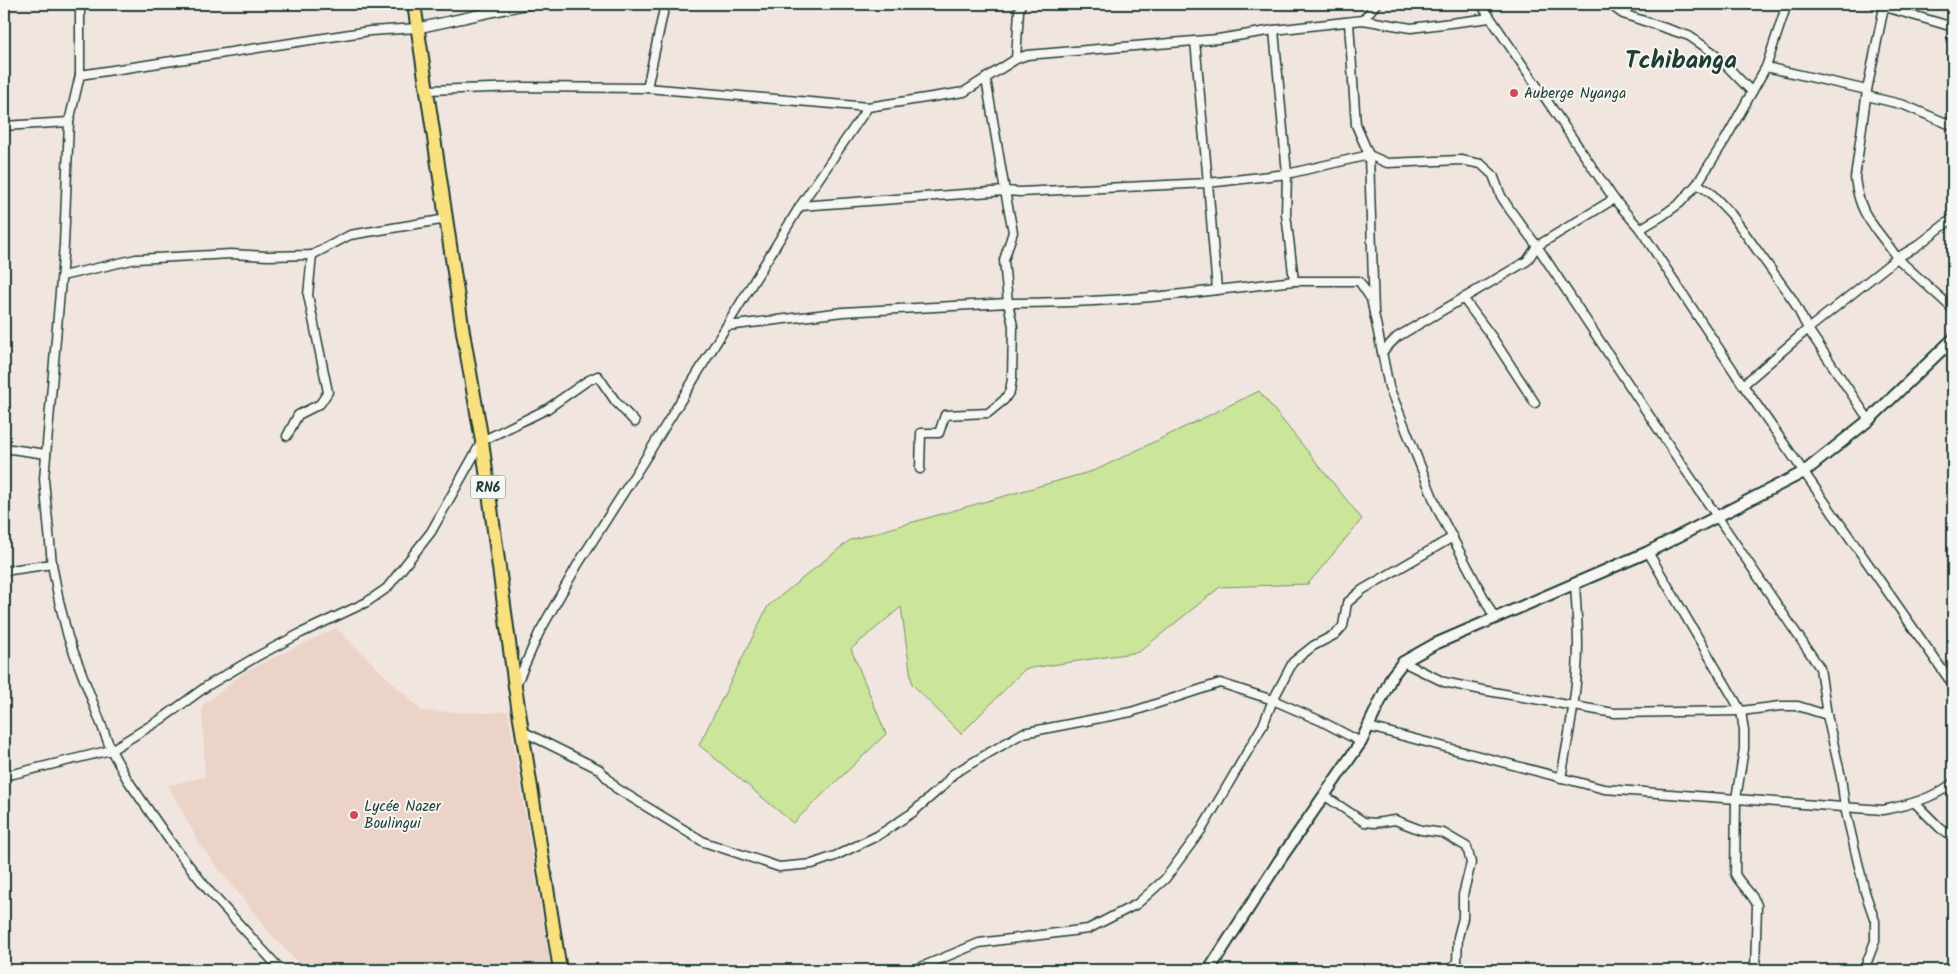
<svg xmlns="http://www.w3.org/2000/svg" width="1957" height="974" viewBox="0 0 1957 974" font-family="Kalam,sans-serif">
	<rect width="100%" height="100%" fill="#f1e6df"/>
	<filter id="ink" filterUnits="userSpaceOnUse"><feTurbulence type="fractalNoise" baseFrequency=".02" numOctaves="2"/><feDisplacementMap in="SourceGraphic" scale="10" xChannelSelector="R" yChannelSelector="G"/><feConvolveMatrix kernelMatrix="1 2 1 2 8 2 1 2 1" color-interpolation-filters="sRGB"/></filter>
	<g filter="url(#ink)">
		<path fill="#ebd3c8" d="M336,628L422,711L487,713L508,711L551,970H305L270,933L200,845L168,785L205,777L202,706L246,671Z"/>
		<path fill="#cbe59b" stroke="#759168" d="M1259,391L1362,519L1308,584L1220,587L1139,652L1025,669L961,734L912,684L901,607L851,649L886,734L793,823L699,745L768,606L850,540L1096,470Z"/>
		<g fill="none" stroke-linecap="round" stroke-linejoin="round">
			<g stroke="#1f3d34" stroke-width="11">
				<g id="minor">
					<path d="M80,4V75L69,122L64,245L44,479L52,564L59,601L68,637L111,750L127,779L172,844L209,891L281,970"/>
					<path d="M1481,4L1614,199L1640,229L1743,385L1953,685"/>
					<path d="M1613,4L1616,9L1623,14L1689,36L1714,53L1752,92"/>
					<path d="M1875,4L1953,27"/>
					<path d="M1363,20L1376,4"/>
					<path d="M1349,23L1356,125L1369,155L1387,163L1461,160L1481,164L1493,175L1501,196L1510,210L1537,246L1674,453L1820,668L1827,715L1841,777L1845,808L1865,892L1875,921V941L1864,970"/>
					<path d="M1274,30L1287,174L1208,183L1217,290L1294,281H1359L1371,299L1374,313"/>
					<path d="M1016,59L1019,11L1021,4"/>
					<path d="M1766,67L1867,90L1855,178C1860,219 1876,226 1897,258L1917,246L1953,218"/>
					<path d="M80,75L370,31L418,28"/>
					<path d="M986,79L1005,191L1020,192L1208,183L1195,41"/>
					<path d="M647,88L665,4"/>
					<path d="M427,90L523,87L647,88L868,107L964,92L1016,59L1027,55L1218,39L1274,30L1363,20L1411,28L1490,18"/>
					<path d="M1867,90L1884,7"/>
					<path d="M1867,96L1904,105L1953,126"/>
					<path d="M4,126L69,122"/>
					<path d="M1697,184L1710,192L1731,214L1793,300L1808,329L1869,420"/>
					<path d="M800,206L1005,191L1013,232L1004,260L1008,303C1078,303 1147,299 1217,290"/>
					<path d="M1640,229L1662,216L1680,203L1697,184L1725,140L1766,67L1787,4"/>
					<path d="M62,276L136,259L231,254L268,256L312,255L350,235L447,219"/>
					<path d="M1294,281L1286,214L1287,174L1369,155L1374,313L1382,352"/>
					<path d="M1463,298L1492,337L1535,403"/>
					<path d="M727,326L843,312L1008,303L1013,326L1012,379L1010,391L1004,400L988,413L945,415L939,433H921L920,469"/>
					<path d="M1944,348L1953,355"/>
					<path d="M1743,385L1808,329L1897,258L1953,309"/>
					<path d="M287,436L298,415L320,404L328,392L308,295L312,255"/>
					<path d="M4,448L46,454"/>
					<path d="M1648,552L1741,711L1744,731V749L1736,799L1735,874C1741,886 1752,892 1757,905L1755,970"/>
					<path d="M4,571L52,564"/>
					<path d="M1495,619L1438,510L1389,387L1382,352L1397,337L1527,261L1537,246L1614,199"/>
					<path d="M1403,662L1444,682L1482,690L1614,713L1741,711L1780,706H1798L1827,715"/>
					<path d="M516,685L539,633L578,564L645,459L800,206L868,107"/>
					<path d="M1369,727L1604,789L1883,810C1908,805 1932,799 1953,783"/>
					<path d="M522,731L599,769L616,788L704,842L779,867L812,864L835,856L877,836L912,813L944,785L953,774L1023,733L1131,712L1220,683L1273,700L1293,662L1313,646L1336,634L1343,626L1347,603L1362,590L1453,537"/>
					<path d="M4,775L13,774L111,750L163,718L207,686L256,657L301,633L367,602L387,588L431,532L482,441L547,409L587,381L598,376L616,402L635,422"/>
					<path d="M1561,778C1569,734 1578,690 1578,645C1578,625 1576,604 1575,584"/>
					<path d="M1325,796L1364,822L1375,823L1395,820L1421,830L1443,833L1467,847L1471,863L1463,895V918L1458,937L1457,962L1450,970"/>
					<path d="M1915,803L1940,828L1953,838"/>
					<path d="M914,970L979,943L1088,929L1137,904L1165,879L1202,829L1263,725L1273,700L1321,721L1361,742"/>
				</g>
			</g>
			<g stroke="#1f3d34" stroke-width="12">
				<path id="tertiary" d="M418,28L528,4"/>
			</g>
			<g stroke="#1f3d34" stroke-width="14">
				<path id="secondary" d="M1209,970L1279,861L1361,742L1392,676L1403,662L1435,644L1648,552L1804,472L1869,420L1953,339"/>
			</g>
			<g stroke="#1f3d34" stroke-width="16">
				<path id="trunk" d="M414,4L463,332L482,441L515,687L560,970"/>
			</g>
			<use href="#minor" stroke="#f6f6f2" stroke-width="8"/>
			<use href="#tertiary" stroke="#f6f6f2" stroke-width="9"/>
			<use href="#secondary" stroke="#f6f6f2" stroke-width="10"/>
			<use href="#trunk" stroke="#fae180" stroke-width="12"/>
		</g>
	</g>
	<g fill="#d1495b" stroke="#f6f6f2" stroke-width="2">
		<circle cx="1514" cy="93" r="5"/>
		<circle cx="354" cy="815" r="5"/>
	</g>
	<g text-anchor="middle" stroke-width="4" stroke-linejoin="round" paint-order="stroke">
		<rect fill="#f6f6f2" stroke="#60746d" stroke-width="1" x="470.5" y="475.5" width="35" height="23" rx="4"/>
		<g font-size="14" font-weight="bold" fill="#1f3d34">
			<text x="488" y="492">RN6</text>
		</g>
		<g font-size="15" fill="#1f3d34" stroke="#f6f6f2" text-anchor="start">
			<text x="1524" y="98">Auberge Nyanga</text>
			<text x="364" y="811">Lycée Nazer<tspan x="364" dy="17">Boulingui</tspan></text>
		</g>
		<g font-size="25" font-weight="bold" fill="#1f3d34" stroke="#f6f6f2">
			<text x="1681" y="68">Tchibanga</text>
		</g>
	</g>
	<rect width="1957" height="974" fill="none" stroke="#f6f6f2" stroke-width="20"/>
	<rect x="10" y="10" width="1937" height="954" fill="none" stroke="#1f3d34" stroke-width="2" filter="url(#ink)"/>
</svg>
